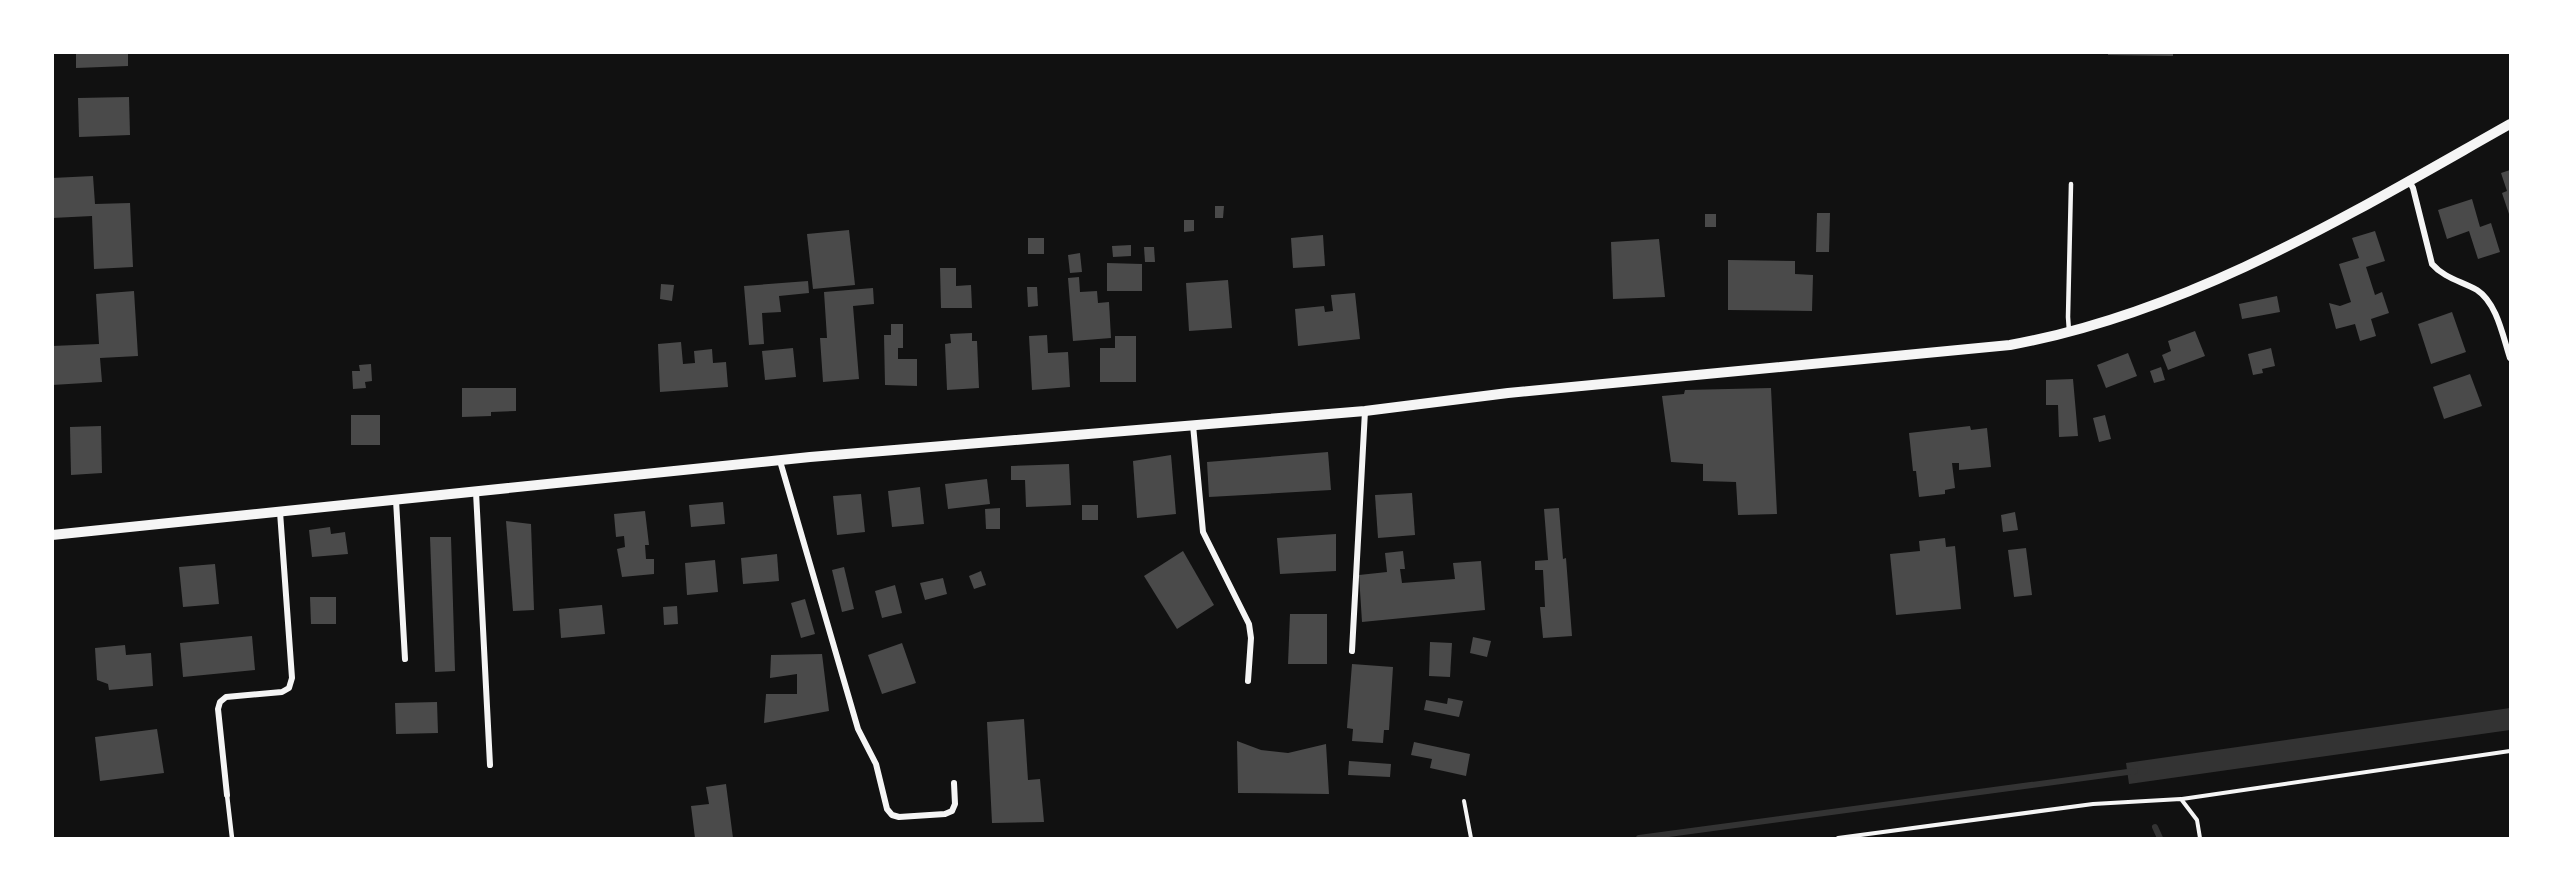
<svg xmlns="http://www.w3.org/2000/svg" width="2563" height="891" viewBox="0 0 2563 891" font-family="'Roboto Serif',serif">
	<rect width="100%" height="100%" fill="#111"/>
	<path fill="#333" d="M2510,708V730L2129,784L2126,763Z"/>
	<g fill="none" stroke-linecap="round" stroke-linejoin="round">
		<g stroke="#333" stroke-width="6">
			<path d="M2155,827L2160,838"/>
			<path d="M1639,838L2135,771"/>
		</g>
	</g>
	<g fill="#4a4a4a">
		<path d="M76,52H128V66L76,68Z"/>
		<path d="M2108,52H2173V56L2108,55Z"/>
		<path d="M129,97L130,135L79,137L78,98Z"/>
		<path d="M2510,170V217L2502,193L2507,191L2501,173Z"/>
		<path d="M93,176L95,204L130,203L133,267L94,269L92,216L52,218V178Z"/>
		<path d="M2472,199L2480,227L2491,223L2500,252L2478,259L2469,231L2447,239L2438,210Z"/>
		<path d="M1215,206H1224L1223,218H1215Z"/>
		<path d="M1817,213H1830L1829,252H1816Z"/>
		<rect x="1705" y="214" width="11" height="13"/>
		<path d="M1184,220H1194V231L1184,232Z"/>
		<path d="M849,230L855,285L813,289L807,234Z"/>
		<path d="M2375,231L2385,261L2366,267L2375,295L2382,292L2389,313L2371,319L2376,336L2360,341L2355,324L2336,329L2329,303L2340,306L2351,302L2339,264L2359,258L2352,238Z"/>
		<path d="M1323,235L1325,266L1293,268L1291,238Z"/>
		<rect x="1028" y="238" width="16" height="16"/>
		<path d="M1659,239L1665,297L1613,299L1611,242Z"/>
		<path d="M1131,245V256L1113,257L1112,246Z"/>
		<path d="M1144,247H1154L1155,262H1145Z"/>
		<path d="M1080,253L1082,272L1070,273L1068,255Z"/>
		<path d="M1728,260L1795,261V274L1813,275L1812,311L1728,310Z"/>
		<path d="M1107,263L1142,264V291H1107Z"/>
		<path d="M940,268H956V286L971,285L972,308H941Z"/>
		<path d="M1079,277L1080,292L1097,291L1098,303L1109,302L1111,338L1073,341L1068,278Z"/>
		<path d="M1228,280L1232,328L1189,331L1186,283Z"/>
		<path d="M808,281L809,293L779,296L781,312L762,313L764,344L749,345L744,286Z"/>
		<path d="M661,284L674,285L672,301L660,299Z"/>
		<path d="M1027,287H1037L1038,306L1028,307Z"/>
		<path d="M873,288L874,304L853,306L859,379L823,382L820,338H827L824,292Z"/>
		<path d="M134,291L138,356L100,358L102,382L52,385V346L99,344L96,294Z"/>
		<path d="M1355,293L1360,339L1298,346L1295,309L1324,306L1325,312L1333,311L1331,295Z"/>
		<path d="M2277,296L2280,312L2242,319L2239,304Z"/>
		<path d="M2452,312L2466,352L2431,364L2418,324Z"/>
		<path d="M891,324H903V348H898V359H917V386L885,385L884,335H891Z"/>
		<path d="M2195,331L2205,356L2168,370L2162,355L2171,351L2168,341Z"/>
		<path d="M972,333V341H977L979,388L947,390L945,344L951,343L950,334Z"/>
		<path d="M1047,335L1048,353L1068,352L1070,387L1032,390L1029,336Z"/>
		<path d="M1115,336H1136V382H1100V348H1115Z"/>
		<path d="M681,342L683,364L695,363L694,351L712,349L713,363L726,362L728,387L660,392L658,344Z"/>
		<path d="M793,348L796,377L765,380L762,351Z"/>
		<path d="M2271,348L2275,366L2262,369L2263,373L2253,375L2248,354Z"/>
		<path d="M2128,353L2137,376L2106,388L2097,365Z"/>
		<path d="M371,364L372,381L365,382L366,388L353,389L352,371H360L359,365Z"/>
		<path d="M2161,367L2165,380L2154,383L2150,371Z"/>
		<path d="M2470,374L2482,406L2444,419L2433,387Z"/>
		<path d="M2073,379L2078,436L2059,437L2058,405H2046V380Z"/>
		<path d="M462,388H516V411L491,412V416L462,417Z"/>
		<path d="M1771,388L1777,514L1738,515L1736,482L1703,481V464L1671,462L1662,396L1684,394L1685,390Z"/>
		<rect x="351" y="415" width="29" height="30"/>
		<path d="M2105,415L2111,439L2099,442L2093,418Z"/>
		<path d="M101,426L102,473L71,475L70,427Z"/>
		<path d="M1970,426L1971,430L1987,428L1991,467L1959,470V463H1952L1955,488L1945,490V494L1919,497L1916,471H1913L1909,433Z"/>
		<path d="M1328,452L1331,490L1209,497L1207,462Z"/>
		<path d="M1171,455L1176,514L1137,518L1133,461Z"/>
		<path d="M1069,464L1071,505L1026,507L1025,480H1011V466Z"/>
		<path d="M987,479L990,504L948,509L945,484Z"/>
		<path d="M920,487L924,524L892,527L888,491Z"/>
		<path d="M1412,493L1415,535L1378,538L1375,495Z"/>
		<path d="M861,494L865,532L837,535L833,496Z"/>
		<path d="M723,502L725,524L691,527L689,505Z"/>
		<rect x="1082" y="505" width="16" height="15"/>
		<path d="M1000,508V529H986L985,509Z"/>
		<path d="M1559,508L1563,559L1566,558L1572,636L1543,638L1540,607H1545L1543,570H1535V561L1548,560L1544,509Z"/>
		<path d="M645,511L649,545H645L646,559H654V574L622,577L617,549L625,547L624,536L616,537L614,514Z"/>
		<path d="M2015,512L2018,530L2003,532L2001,515Z"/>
		<path d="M506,521L531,524L534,610L513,611Z"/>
		<path d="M330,527L331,534L345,532L348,554L312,557L309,530Z"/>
		<path d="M1336,534V571L1280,574L1277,538Z"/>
		<path d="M430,537H451L455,671L435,672Z"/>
		<path d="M1945,538L1946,547L1955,546L1961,609L1896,615L1890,554L1920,551L1919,541Z"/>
		<path d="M2026,548L2032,595L2014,597L2008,550Z"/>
		<path d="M1183,551L1214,605L1177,629L1144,576Z"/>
		<path d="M1403,551L1405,569H1400L1402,583L1455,579L1453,563L1481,561L1485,610L1362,622L1359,575L1387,572L1385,553Z"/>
		<path d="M777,554L779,581L743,584L741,558Z"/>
		<path d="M715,560L718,592L687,595L685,563Z"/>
		<path d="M215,564L219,604L183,607L179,567Z"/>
		<path d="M844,567L854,609L842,612L832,570Z"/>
		<path d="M981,571L986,585L974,589L969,576Z"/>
		<path d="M943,578L947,594L925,600L920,583Z"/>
		<path d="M895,585L902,613L882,618L875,591Z"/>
		<path d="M310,597H336V624H311Z"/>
		<path d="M805,599L815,634L801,638L791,603Z"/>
		<path d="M602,605L605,634L561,638L559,609Z"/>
		<path d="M677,606L678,624L664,625L663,607Z"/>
		<path d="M1290,614H1327V664H1288Z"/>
		<path d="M252,636L255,670L183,677L180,643Z"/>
		<path d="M1473,637L1491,641L1487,657L1470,653Z"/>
		<path d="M1430,642L1452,643L1450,677L1429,676Z"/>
		<path d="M902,643L916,683L882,694L868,655Z"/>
		<path d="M125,645L126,655L151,653L153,686L109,690L108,684L97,680L95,648Z"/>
		<path d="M822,654L829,711L764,723L766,694H797V674L770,678L771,655Z"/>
		<path d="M1352,664L1393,667L1389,730H1384L1383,743L1352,741L1353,729L1347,728Z"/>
		<path d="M1448,698L1463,701L1459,717L1424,710L1426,700L1447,704Z"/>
		<path d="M437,702L438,733L396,734L395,703Z"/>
		<path d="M1024,719L1028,780L1040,779L1044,822L992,823L987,722Z"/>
		<path d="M157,729L164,773L100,781L95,737Z"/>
		<path d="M1237,741L1261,750L1288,753L1326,744L1329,794L1238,793Z"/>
		<path d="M1414,742L1470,754L1466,776L1430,768L1432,759L1411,755Z"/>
		<path d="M1349,761L1391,764L1390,777L1348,775Z"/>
		<path d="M726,784L733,838H695L691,806L709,804L706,787Z"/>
	</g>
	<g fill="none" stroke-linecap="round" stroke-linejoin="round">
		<g stroke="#f5f5f5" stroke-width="4">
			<path d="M2182,799L2510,751"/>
			<path d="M1464,801L1471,838"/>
			<path d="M1838,838L2093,804L2181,799L2197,820L2200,838"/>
		</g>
		<g stroke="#f5f5f5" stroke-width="4.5">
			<path d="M2069,331L2068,317L2071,184"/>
			<path d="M227,795L232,838"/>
		</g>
		<g stroke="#f5f5f5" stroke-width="6">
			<path d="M2409,181L2413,188L2432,264C2444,278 2461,281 2477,290C2497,303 2503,337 2510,358"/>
			<path d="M1193,425L1203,532L1249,624L1251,638L1248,681"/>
			<path d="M780,461L858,729L876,764L887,809L892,815L899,817L945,814L952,811L955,804L954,783"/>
			<path d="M476,492L490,765"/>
			<path d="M396,500L405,659"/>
			<path d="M1352,651L1365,411"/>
			<path d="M227,795L218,709L220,702L226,697L282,692L289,688L292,678L280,512"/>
		</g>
		<path stroke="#f5f5f5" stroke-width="10" d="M52,535L810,457L1365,411L1508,393L2010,345C2191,312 2352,213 2510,124"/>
	</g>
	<rect width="2563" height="891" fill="none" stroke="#ffffff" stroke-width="108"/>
</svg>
